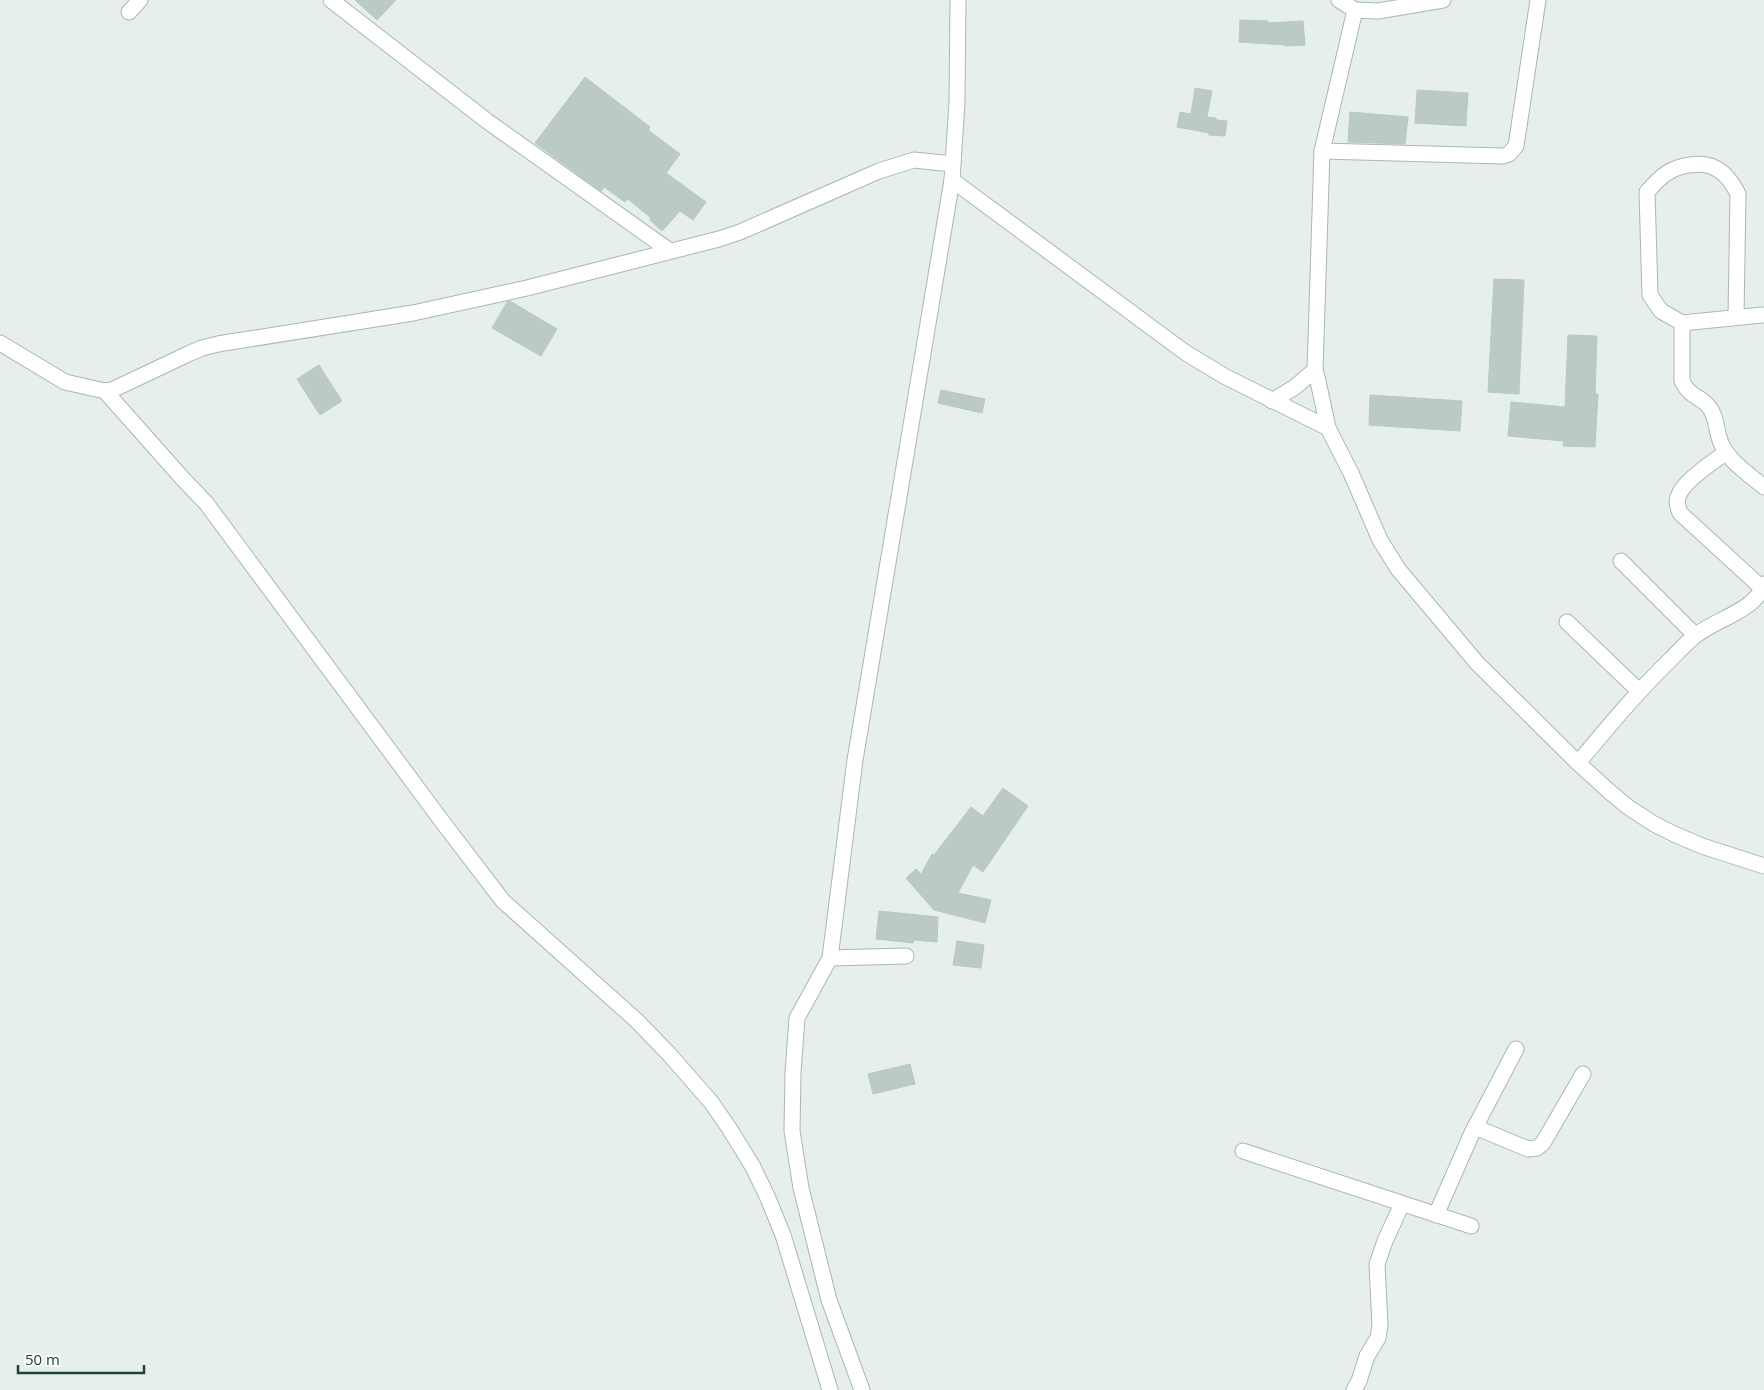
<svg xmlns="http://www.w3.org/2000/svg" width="1764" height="1390" viewBox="0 0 1764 1390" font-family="'Open Sans',sans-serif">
	<rect width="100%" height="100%" fill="#e6efeb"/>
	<g fill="#bbcac4" stroke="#b8c9c2">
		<path d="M355,0H396L377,20Z"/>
		<path d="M1240,20L1268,21V23L1303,21L1305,45L1286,46L1285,45L1239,42Z"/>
		<path d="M585,77L650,127L648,130L680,154L666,173L706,202L693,220L680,211L662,231L650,220L651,218L628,199L625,202L604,187L601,191L535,143Z"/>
		<path d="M1195,88L1212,91L1207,117L1216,118V120L1227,121L1225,136L1209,135V133L1177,127L1180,112L1191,114Z"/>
		<path d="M1417,90L1468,93L1466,126L1415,123Z"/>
		<path d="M1350,112L1408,117L1405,144L1348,142Z"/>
		<path d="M1494,279L1524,280L1519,394L1488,392Z"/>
		<path d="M510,301L557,329L541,356L492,328L507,302Z"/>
		<path d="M1568,335L1597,336L1595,394H1598L1595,447L1563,446L1564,441L1508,436L1511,402L1565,407Z"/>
		<path d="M319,365L342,401L320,415L297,379Z"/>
		<path d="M941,390L985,399L982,413L938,403Z"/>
		<path d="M1370,395L1462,401L1460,431L1369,425Z"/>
		<path d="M1003,788L1028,806L983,872L973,865L958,893L991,900L985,923L934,910L906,878L916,869L921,874L932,854L934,855L971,807L983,816Z"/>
		<path d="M879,911L938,917L937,942L914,940L913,943L876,939Z"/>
		<path d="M957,941L984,945L981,968L953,965Z"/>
		<path d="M910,1064L915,1084L873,1094L868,1074Z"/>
	</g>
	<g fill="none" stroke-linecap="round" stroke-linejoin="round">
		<g stroke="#a8b8b2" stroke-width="17">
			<g id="minor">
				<path d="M331,0L487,121L670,251"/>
				<path d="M1355,10L1378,11L1443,0"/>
				<path d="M129,12L140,0"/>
				<path d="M1322,151L1503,156L1509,154L1516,146L1538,0"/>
				<path d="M952,180L1186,353L1224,376L1328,428L1351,473L1380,540L1398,569L1477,663L1578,763L1611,793L1628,807L1654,824L1674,834L1702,846L1764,866"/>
				<path d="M1736,317L1738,194C1733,184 1726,173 1715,168C1702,161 1679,165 1667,173C1659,178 1653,185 1647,192L1650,295L1661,311L1682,323L1762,315"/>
				<path d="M1682,323V381C1691,399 1700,395 1709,407C1717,416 1716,432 1721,443C1729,462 1749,474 1764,487"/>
				<path d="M0,343L65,382L105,391L112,390L188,354L202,348L218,344L413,313L527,288L719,239L740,232L879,171L914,160L952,164"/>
				<path d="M105,391L183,479L206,503L444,824L503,901L636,1020L669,1054L711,1102L729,1128L753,1167L767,1196L783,1235L830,1390"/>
				<path d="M1272,401L1295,387L1315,370"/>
				<path d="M1328,428L1318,381L1315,370L1322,151L1355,10L1339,0"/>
				<path d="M1725,453C1712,463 1683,481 1678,497C1676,503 1678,507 1680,513L1763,589"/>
				<path d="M1621,561L1695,635"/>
				<path d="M1567,622L1639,691"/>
				<path d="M1578,763C1608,727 1637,692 1670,660C1678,652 1686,643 1695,636C1715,619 1756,611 1764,584"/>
				<path d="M830,958L906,956"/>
				<path d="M1475,1127L1528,1149L1537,1148L1543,1143L1583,1074"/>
				<path d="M1243,1151L1471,1226"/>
				<path d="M1436,1215L1472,1133L1516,1049"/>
				<path d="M862,1390L829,1300L801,1188L792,1131L793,1073L797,1018L830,958L855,760L952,180L957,102L958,0"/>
				<path d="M1354,1390L1359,1381L1367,1356L1378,1338L1380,1325L1377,1264L1385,1241L1402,1204"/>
			</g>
		</g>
		<use href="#minor" stroke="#fff" stroke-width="15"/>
	</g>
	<path d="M18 1365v8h126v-8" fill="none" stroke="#24423a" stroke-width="2.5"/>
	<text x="25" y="1365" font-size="15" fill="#24423a" stroke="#f7fbf9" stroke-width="4" paint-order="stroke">50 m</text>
</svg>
